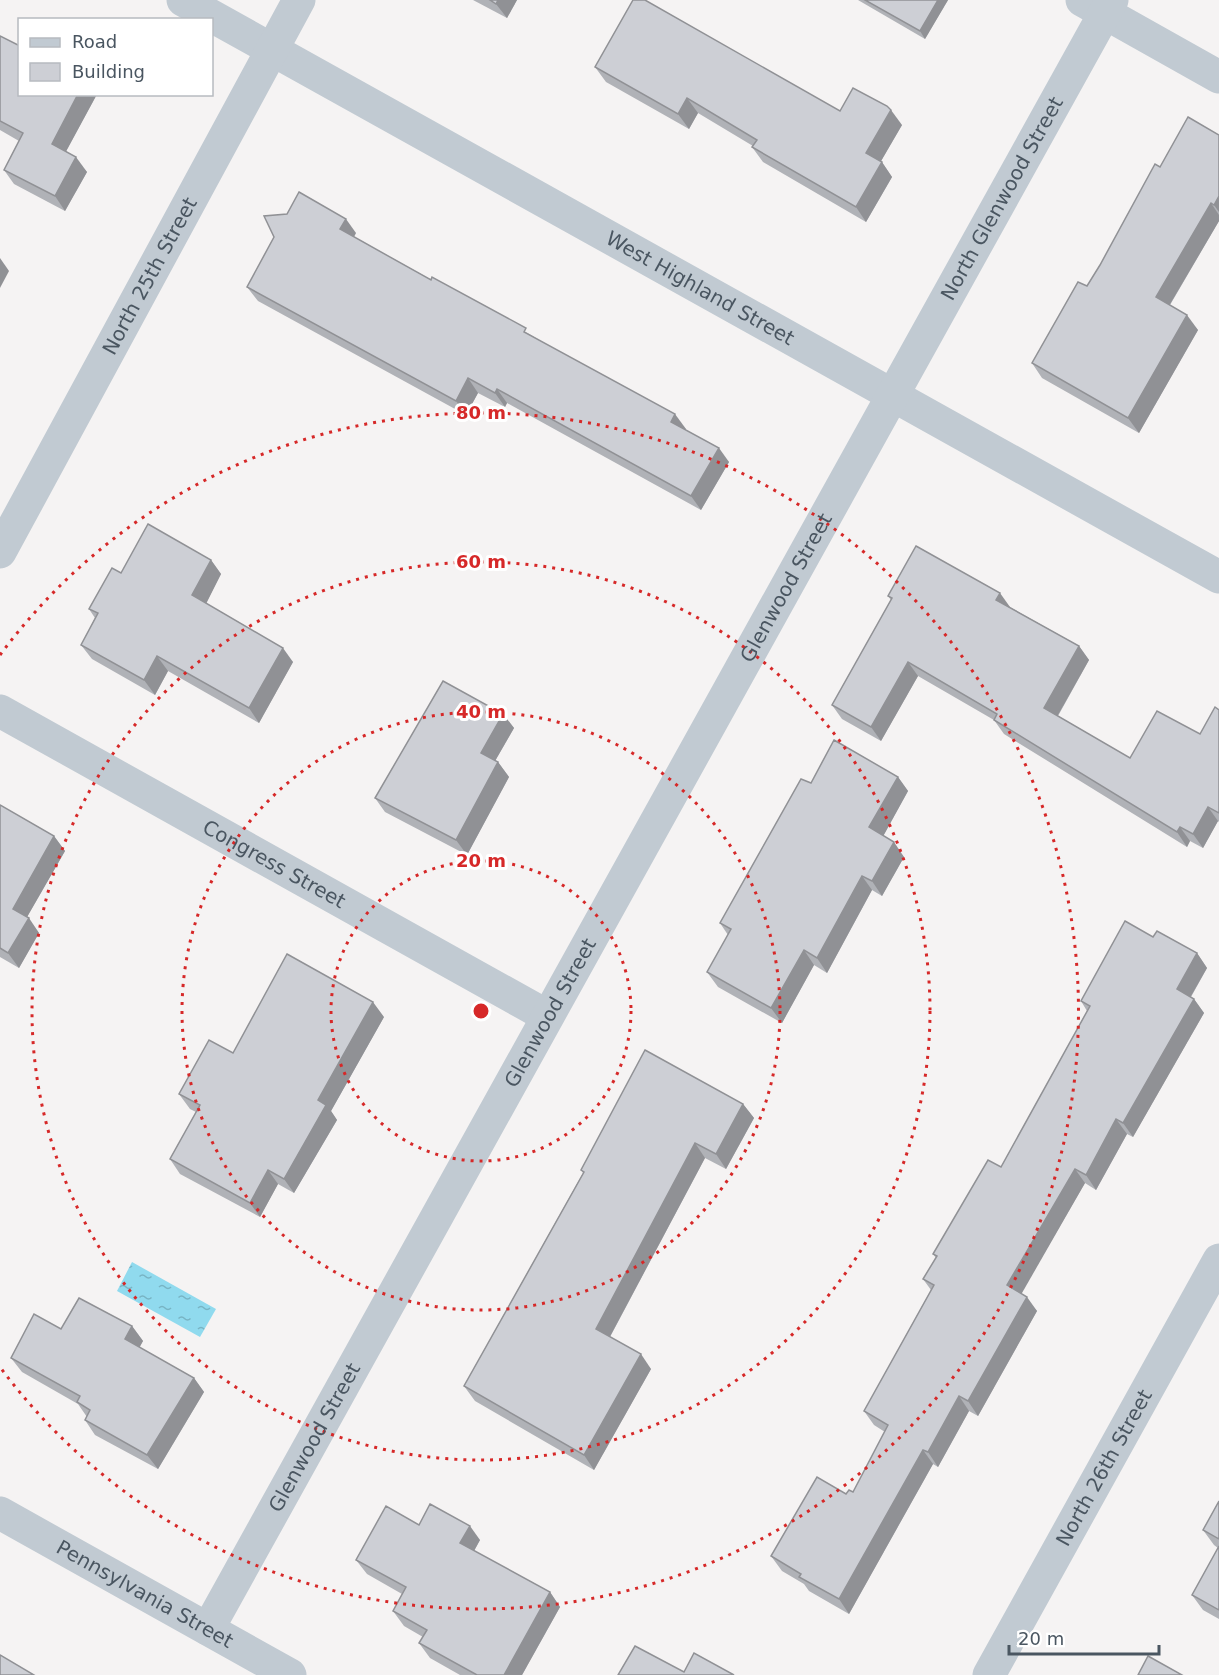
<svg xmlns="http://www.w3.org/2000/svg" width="1219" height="1675" viewBox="0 0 1219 1675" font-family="'DejaVu Sans',sans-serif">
	<defs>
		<pattern id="water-ripples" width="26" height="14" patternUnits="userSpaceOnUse" patternTransform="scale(1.5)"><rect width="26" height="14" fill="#90daee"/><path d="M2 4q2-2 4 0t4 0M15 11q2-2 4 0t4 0" fill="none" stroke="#78b4c4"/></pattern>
	</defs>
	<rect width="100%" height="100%" fill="#f5f3f3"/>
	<path fill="url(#water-ripples)" d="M132,1262L216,1309L200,1337L117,1291Z"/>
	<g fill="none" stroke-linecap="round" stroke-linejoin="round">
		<g stroke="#c1cad2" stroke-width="33">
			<path id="s1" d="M183,0L1219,577"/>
			<path d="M1082,0L1219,77"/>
			<path id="s2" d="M0,552L299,0"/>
			<path id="s3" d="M0,711L547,1016"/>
			<path id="s4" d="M0,1513L290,1675"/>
			<path id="s5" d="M208,1629L1112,0"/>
			<path id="s6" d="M989,1675L1219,1260"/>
		</g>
	</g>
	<g fill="#b0b2b7">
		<path d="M473,0H517L507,18Z"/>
		<path d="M858,0H948L925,39Z"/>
		<path d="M0,36L96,96L66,151L87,172L65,211L14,184L4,170L19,141L0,130Z"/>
		<path d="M595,67L840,111L902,125L881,161L892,177L866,222L763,162L752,147L753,146L698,113L689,129L606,82Z"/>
		<path d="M1219,135V221L1170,305L1198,330L1139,433L1042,378L1032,363L1087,286L1100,265Z"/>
		<path d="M356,233L354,237L531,335L686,429L685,430L729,462L701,510L507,403L505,407L478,393L466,415L258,301L247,287Z"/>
		<path d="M211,560L221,574L206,603L293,662L259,723L168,671L155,695L92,659L81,645L95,618L89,609L121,573Z"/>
		<path d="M888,596L1010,607L1079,646L1089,660L1058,716L1130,758L1200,734L1219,710V822L1218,821L1203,848L1190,841L1187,847L1004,734L994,720L918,676L881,741L842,719L832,705L891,600Z"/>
		<path d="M503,714L514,728L495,761L498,762L509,777L467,855L385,812L375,798Z"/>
		<path d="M898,777L908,791L883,836L904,857L882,896L872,890L827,973L814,965L782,1023L718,987L707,972L728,935L720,923L811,783Z"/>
		<path d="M0,805L54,836L65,851L27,917L39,933L19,968L0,957Z"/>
		<path d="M1153,937L1197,953L1207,968L1191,997L1194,999L1204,1013L1133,1137L1127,1134L1096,1190L1085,1183L1021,1293L1037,1311L978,1416L969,1411L938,1467L933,1464L849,1614L809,1591L804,1584L782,1571L771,1556L846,1494L853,1492L885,1432L874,1425L864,1411L931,1290L923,1279L936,1258L933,1254L1001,1167L1087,1011L1081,1001Z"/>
		<path d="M384,1017L331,1111L337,1120L294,1193L278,1184L260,1217L180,1174L170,1159L196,1112L190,1109L179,1094L233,1053Z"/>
		<path d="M743,1104L754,1118L726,1169L705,1158L610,1337L651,1369L594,1470L475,1401L464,1386L583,1173L581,1170Z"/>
		<path d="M132,1326L143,1341L139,1347L194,1378L204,1392L158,1469L95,1435L85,1420L87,1417L78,1404L22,1372L11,1358L61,1329Z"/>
		<path d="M1219,1501V1619L1203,1610L1192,1595L1218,1548L1214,1545L1203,1530Z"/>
		<path d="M419,1525L480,1540L474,1551L550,1592L560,1607L522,1675H460L430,1658L419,1643L423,1637L404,1626L393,1611L402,1594L367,1574L356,1560Z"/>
	</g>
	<g fill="#909195">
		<path d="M498,0H517L507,18L496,4Z"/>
		<path d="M938,0H948L925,39L920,31Z"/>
		<path d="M78,94H95L96,96L62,159L52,144Z"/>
		<path d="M687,98L698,113L689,129L678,114Z"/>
		<path d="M891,110L902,125L877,168L866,153Z"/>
		<path d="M76,157L87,172L65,211L55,196Z"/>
		<path d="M882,162L892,177L866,222L856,207Z"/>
		<path d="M1219,196V212L1214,205Z"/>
		<path d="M1211,203L1219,215V221L1166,311L1156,297Z"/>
		<path d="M346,219L356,233L350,243L340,229Z"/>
		<path d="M0,258L9,271L0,288Z"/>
		<path d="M1187,315L1198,330L1139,433L1128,418Z"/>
		<path d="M468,378L478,393L466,415L456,401Z"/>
		<path d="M497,389L507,403L505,407L495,393Z"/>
		<path d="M675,414L686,429L681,437L671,422Z"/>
		<path d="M719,448L729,462L701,510L691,496Z"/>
		<path d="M211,560L221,574L203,610L192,595Z"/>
		<path d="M1000,593L1010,607L1006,615L996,600Z"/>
		<path d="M1079,646L1089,660L1054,722L1044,708Z"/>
		<path d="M283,648L293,662L259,723L249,708Z"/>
		<path d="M157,656L168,671L155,695L144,680Z"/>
		<path d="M908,662L918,676L881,741L871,727Z"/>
		<path d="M503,714L514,728L491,768L481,753Z"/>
		<path d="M498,762L509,777L467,855L456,840Z"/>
		<path d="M898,777L908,791L880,842L869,827Z"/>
		<path d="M1208,807L1218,821L1203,848L1193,834Z"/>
		<path d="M1180,827L1190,841L1187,847L1177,832Z"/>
		<path d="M54,836L65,851L23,924L13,909Z"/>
		<path d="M894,842L904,857L882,896L872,881Z"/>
		<path d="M862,876L872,890L827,973L817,958Z"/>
		<path d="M29,918L39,933L19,968L8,953Z"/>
		<path d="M804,950L814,965L782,1023L771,1008Z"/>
		<path d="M1197,953L1207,968L1187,1003L1177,989Z"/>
		<path d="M1194,999L1204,1013L1133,1137L1123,1123Z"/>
		<path d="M373,1002L384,1017L331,1111L337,1120L294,1193L284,1179L318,1100Z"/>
		<path d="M743,1104L754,1118L726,1169L716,1154Z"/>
		<path d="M1116,1119L1127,1134L1096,1190L1086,1175Z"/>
		<path d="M695,1143L705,1158L606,1344L596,1329Z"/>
		<path d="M1075,1169L1085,1183L1018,1300L1007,1285Z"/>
		<path d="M268,1170L278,1184L260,1217L250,1203Z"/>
		<path d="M1027,1297L1037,1311L978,1416L968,1401Z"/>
		<path d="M132,1326L143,1341L136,1354L125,1339Z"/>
		<path d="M641,1354L651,1369L594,1470L584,1455Z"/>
		<path d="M194,1378L204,1392L158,1469L147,1455Z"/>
		<path d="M959,1396L969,1411L938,1467L928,1452Z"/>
		<path d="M923,1450L933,1464L849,1614L839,1599Z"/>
		<path d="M470,1526L480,1540L470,1558L460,1543Z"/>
		<path d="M550,1592L560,1607L522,1675H504Z"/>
	</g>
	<g fill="#cdcfd5" stroke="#909195" stroke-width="1.5">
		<path d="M490,0H498L496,4Z"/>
		<path d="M633,0H645L840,111L853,88L887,106L891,110L866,153L882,162L856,207L752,147L757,140L687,98L678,114L595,67Z"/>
		<path d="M865,0H938L920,31Z"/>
		<path d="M0,36L20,46V94H78L52,144L76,157L55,196L4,170L23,133L0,121Z"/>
		<path d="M1188,117L1219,135V196L1214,205L1211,203L1156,297L1187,315L1128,418L1032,363L1078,282L1087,286L1100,265L1155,164L1160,167Z"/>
		<path d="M299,192L346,219L340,229L431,280L432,277L526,328L524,332L675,414L671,422L719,448L691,496L497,389L495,393L468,378L456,401L247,287L274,237L264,216L287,214Z"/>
		<path d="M148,524L211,560L192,595L283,648L249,708L157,656L144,680L81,645L98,613L89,609L112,568L121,573Z"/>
		<path d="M916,546L1000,593L996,600L1079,646L1044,708L1130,758L1157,711L1200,734L1215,707L1219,710V813L1208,807L1193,834L1180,827L1177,832L994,720L997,714L908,662L871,727L832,705L892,598L888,596Z"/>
		<path d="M443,681L503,714L481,753L498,762L456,840L375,798Z"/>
		<path d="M834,740L898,777L869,827L894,842L872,881L862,876L817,958L804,950L771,1008L707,972L731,929L720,923L801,779L811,783Z"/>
		<path d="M0,805L54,836L13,909L29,918L8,953L0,948Z"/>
		<path d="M1125,921L1153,937L1157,931L1197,953L1177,989L1194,999L1123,1123L1116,1119L1086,1175L1075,1169L1007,1285L1027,1297L968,1401L959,1396L928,1452L923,1450L839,1599L799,1577L801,1574L771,1556L817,1477L846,1494L849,1490L853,1492L888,1425L864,1411L934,1285L923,1279L937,1256L933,1254L988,1160L1001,1167L1090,1006L1081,1001Z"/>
		<path d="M287,954L373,1002L318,1100L326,1105L284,1179L268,1170L250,1203L170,1159L200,1105L179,1094L209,1040L233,1053Z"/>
		<path d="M645,1050L743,1104L716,1154L695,1143L596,1329L641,1354L584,1455L464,1386L584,1172L581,1170Z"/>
		<path d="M79,1298L132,1326L125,1339L194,1378L147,1455L85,1420L90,1410L77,1402L80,1396L11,1358L34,1314L61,1329Z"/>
		<path d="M1219,1501V1539L1203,1530Z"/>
		<path d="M430,1504L470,1526L460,1543L550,1592L504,1675H477L419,1643L427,1630L393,1611L406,1587L356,1560L386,1506L419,1525Z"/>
		<path d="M1219,1546V1610L1192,1595Z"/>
		<path d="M635,1646L684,1672L694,1653L734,1675H618Z"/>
		<path d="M0,1655L34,1675H0Z"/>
		<path d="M1148,1656L1182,1675H1138Z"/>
	</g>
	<g fill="none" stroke="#d62828" stroke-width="3" stroke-dasharray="3 6">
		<circle cx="481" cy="1011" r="150"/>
		<circle cx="481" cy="1011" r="299"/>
		<circle cx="481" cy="1011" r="449"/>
		<path d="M0 655A598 598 0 1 1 0 1367"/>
	</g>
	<g text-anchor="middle" stroke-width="6" stroke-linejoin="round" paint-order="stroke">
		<g font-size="20" fill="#4a5661" stroke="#fff">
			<text dy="7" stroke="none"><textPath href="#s5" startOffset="1636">North Glenwood Street</textPath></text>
			<text dy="7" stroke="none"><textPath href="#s2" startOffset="314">North 25th Street</textPath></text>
			<text dy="7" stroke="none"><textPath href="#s1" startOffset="592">West Highland Street</textPath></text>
			<text dy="7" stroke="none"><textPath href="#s5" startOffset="1191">Glenwood Street</textPath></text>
			<text dy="7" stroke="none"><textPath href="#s3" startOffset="314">Congress Street</textPath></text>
			<text dy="7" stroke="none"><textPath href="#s5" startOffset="705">Glenwood Street</textPath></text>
			<text dy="7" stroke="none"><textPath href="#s5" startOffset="219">Glenwood Street</textPath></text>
			<text dy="7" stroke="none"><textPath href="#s6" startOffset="237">North 26th Street</textPath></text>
			<text dy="7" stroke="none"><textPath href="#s4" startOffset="166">Pennsylvania Street</textPath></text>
		</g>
	</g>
	<circle cx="481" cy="1011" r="9" fill="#d62828" stroke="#fff" stroke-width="3"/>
	<g font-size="18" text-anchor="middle" font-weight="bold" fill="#d62828" stroke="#fff" stroke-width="6" stroke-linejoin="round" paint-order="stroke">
		<text x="481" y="419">80 m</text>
		<text x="481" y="568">60 m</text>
		<text x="481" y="718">40 m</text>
		<text x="481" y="867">20 m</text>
	</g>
	<rect x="18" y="18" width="195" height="78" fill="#ffffff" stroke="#b7bbc0" stroke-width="1.5"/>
	<rect x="30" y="38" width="30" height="9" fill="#c1cad2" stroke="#b7bbc0" stroke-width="1.5"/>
	<text x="72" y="48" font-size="18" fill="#4a5661">Road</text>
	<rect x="30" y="63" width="30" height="18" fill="#cdcfd5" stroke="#b7bbc0" stroke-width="1.5"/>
	<text x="72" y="78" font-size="18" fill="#4a5661">Building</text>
	<path d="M1009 1645v9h150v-9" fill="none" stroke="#4a5661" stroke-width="3"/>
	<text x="1018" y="1645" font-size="18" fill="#4a5661" stroke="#ffffff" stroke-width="4.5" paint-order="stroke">20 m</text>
</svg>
